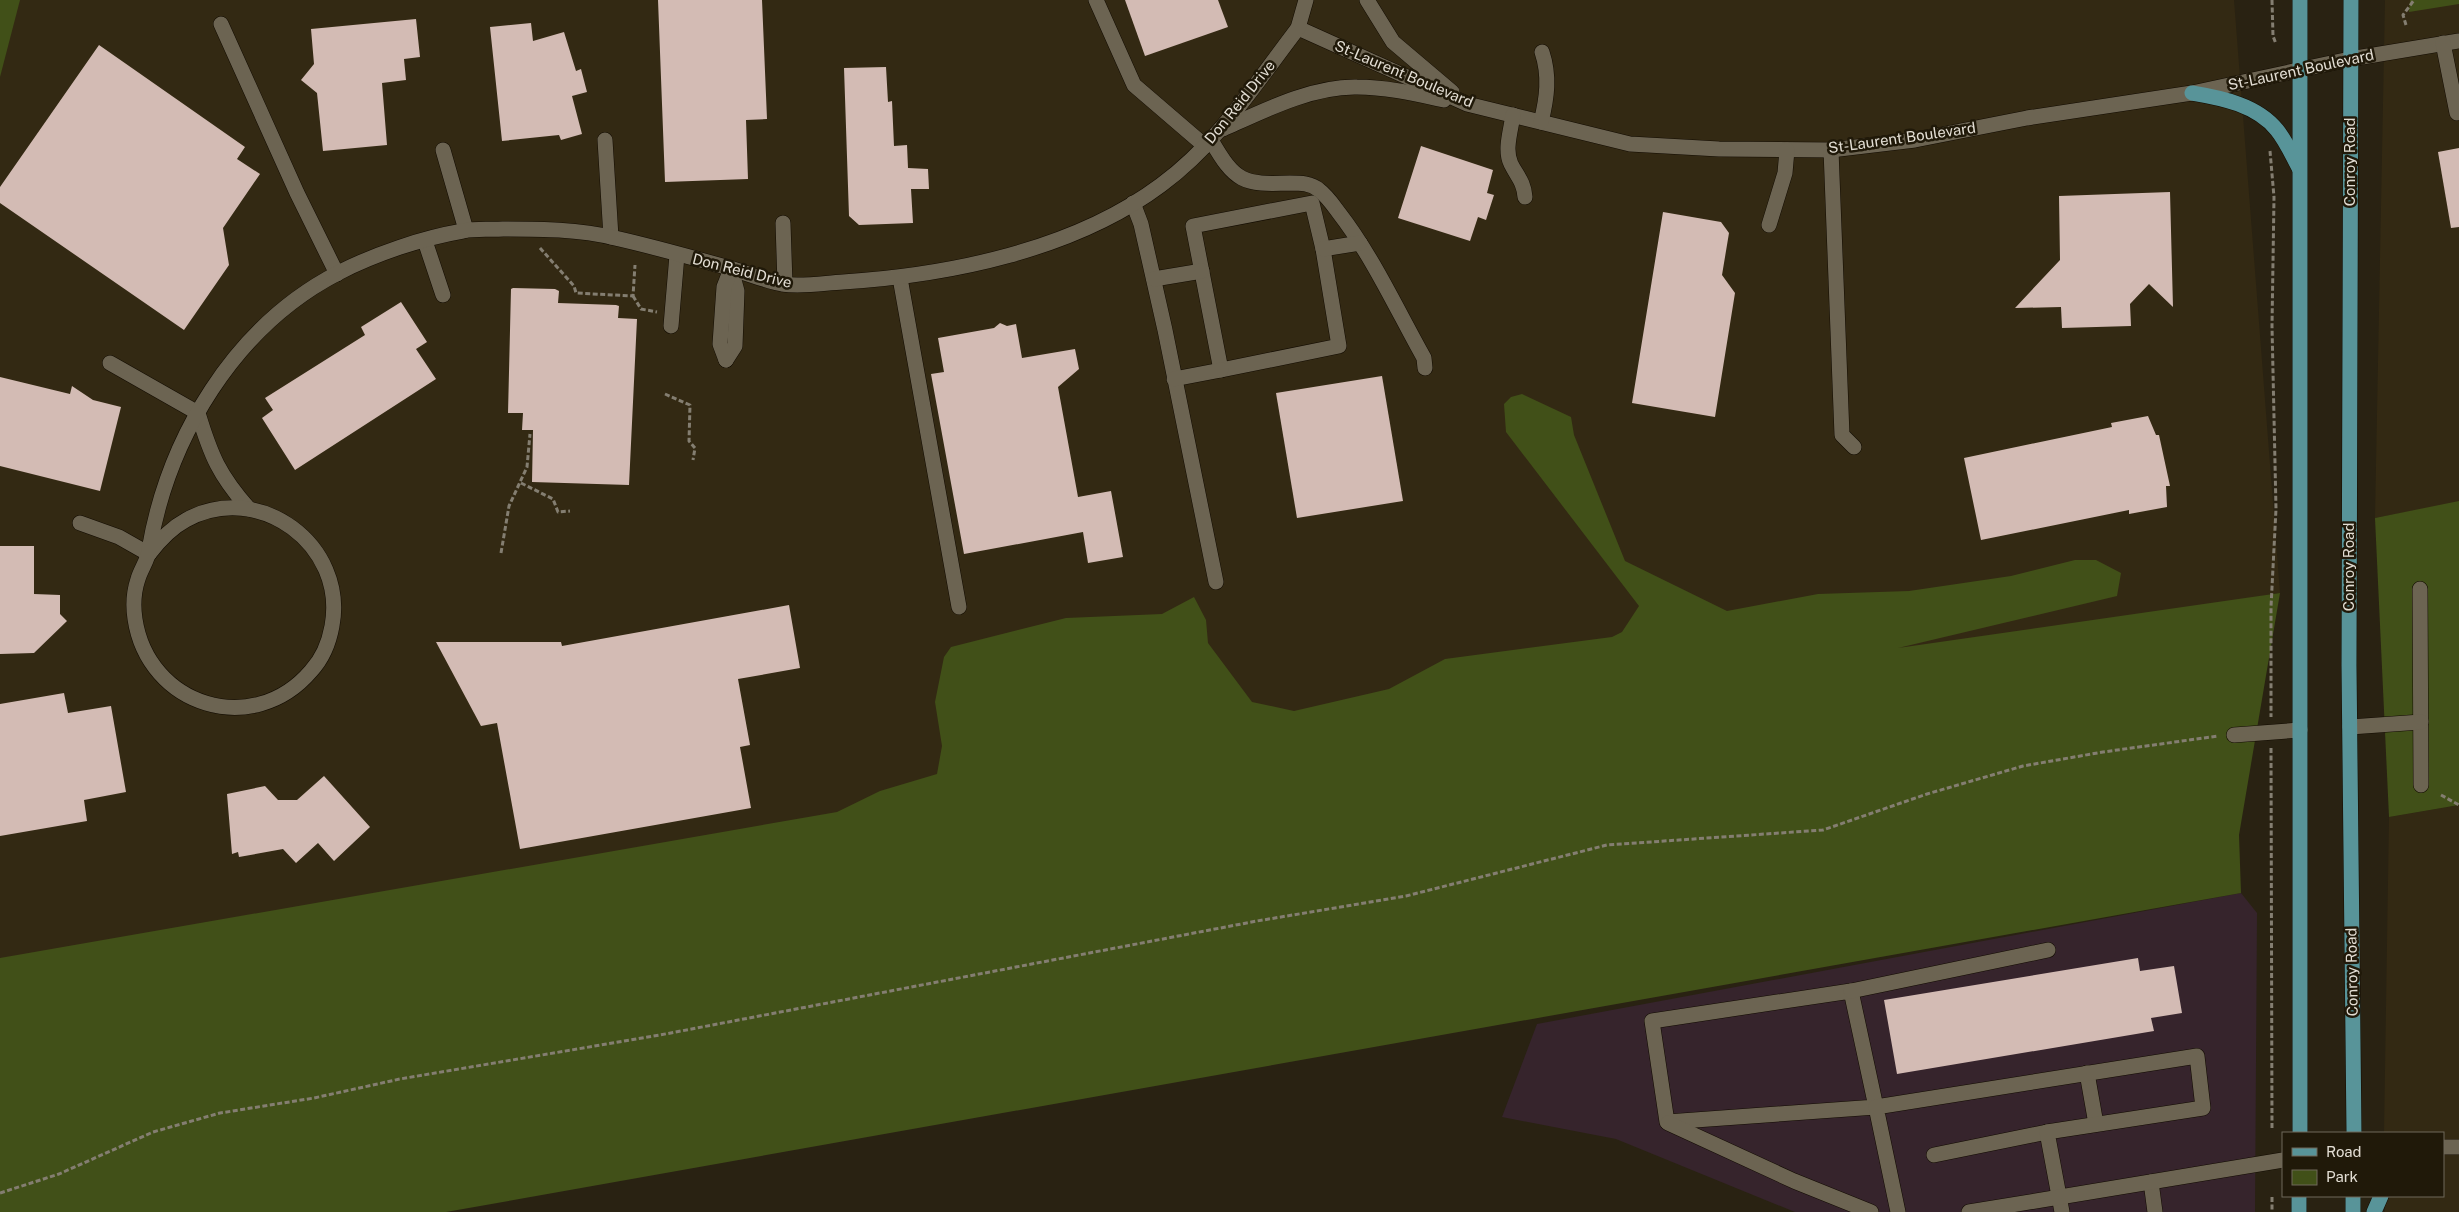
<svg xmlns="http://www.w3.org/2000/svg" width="2459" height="1212" viewBox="0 0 2459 1212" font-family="'Public Sans',sans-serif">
	<rect width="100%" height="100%" fill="#292212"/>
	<g fill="#332913">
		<path d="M0,0H2234L2280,593L252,922L0,967Z"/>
		<path d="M2385,0H2459V502L2375,518Z"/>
		<path d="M2459,805V1212H2385V1196H2443V1133H2384L2389,817Z"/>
	</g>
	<path fill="#36242c" d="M2241,893L2257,913L2255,1212H1795L1616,1139L1502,1117L1537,1024Z"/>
	<g fill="#415018">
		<path d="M0,0H20L0,77Z"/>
		<path d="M2410,0H2459V4L2409,12Z"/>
		<path d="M1522,394L1571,417L1574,435L1625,561L1727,611L1818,594L1909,591L2011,576L2075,560H2096L2121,573L2117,596L1898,648L2280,593L2239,835L2241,893L446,1212H0V958L837,812L880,791L937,774L942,746L935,702L944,657L951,647L1066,618L1162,614L1194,597L1206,620L1208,643L1252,702L1294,711L1389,689L1445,659L1612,637L1622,632L1639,606L1506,432L1504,404L1511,397Z"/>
		<path d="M2459,501V805L2389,817L2375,518Z"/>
	</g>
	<g fill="#d3bbb4">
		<path d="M658,0H762L767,119L746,120L748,179L665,182Z"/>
		<path d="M1125,0H1218L1228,27L1145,56Z"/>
		<path d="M416,19L420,57L404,59L406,80L382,83L387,145L323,151L317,93L301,80L314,64L311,29Z"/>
		<path d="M531,23L533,41L564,32L576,71L581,69L587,92L572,96L582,134L561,140L559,135L502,141L490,27Z"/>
		<path d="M99,45L245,147L237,159L260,174L223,228L229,265L184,330L0,203V187Z"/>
		<path d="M886,67L888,102L892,101L894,146L907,145L908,168L928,169L929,189H911L913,223L859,225L849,216L844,68Z"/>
		<path d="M1421,146L1493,170L1487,193L1494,195L1486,220L1478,217L1470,241L1398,218Z"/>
		<path d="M2459,148V227L2451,228L2438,152Z"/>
		<path d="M2170,192L2173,307L2149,284L2130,304L2131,326L2062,328L2061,307L2015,308L2060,260L2059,196Z"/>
		<path d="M1663,212L1721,222L1729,233L1722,275L1735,293L1715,417L1632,403Z"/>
		<path d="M513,288L555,289L559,291L558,303L616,305L619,306L618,318L637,319L629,485L532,482L533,430H522L523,413H508L511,289Z"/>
		<path d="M401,302L427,342L416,349L436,379L295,470L262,418L273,410L265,398L365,335L361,327Z"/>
		<path d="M1000,323L1007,326L1016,324L1022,358L1075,349L1079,369L1058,387L1078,497L1111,491L1123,557L1088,563L1083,532L964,554L931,374L944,372L938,338L994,328Z"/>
		<path d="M1382,376L1403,501L1297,518L1276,393Z"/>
		<path d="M0,377L70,394L72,386L93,400L121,407L100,491L0,466Z"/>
		<path d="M2148,416L2156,435H2159L2170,486H2166L2167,507L2129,514V510L1981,540L1964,458L2112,427L2111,423Z"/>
		<path d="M0,546H34V594L60,595V614L67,621L34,653L0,654Z"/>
		<path d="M789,605L800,668L738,679L750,745L740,747L751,808L520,849L497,723L481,726L436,642H561L562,646Z"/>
		<path d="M64,693L68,713L111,706L126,792L84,800L87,821L0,836V704Z"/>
		<path d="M324,776L370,827L334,861L318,843L296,863L283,849L239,857L238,852L232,854L227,794L265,786L278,800H297Z"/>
		<path d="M2138,958L2140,971L2174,966L2182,1013L2151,1018L2154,1031L1897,1074L1884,1000Z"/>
	</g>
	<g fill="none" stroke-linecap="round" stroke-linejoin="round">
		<g stroke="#120b01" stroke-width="16">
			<g id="minor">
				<path d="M1096,0L1134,85L1205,146"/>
				<path d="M1367,0L1393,42L1452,92"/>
				<path d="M221,24L297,193L337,274"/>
				<path d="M1298,28L1467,104L1630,144L1719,149L1831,150L1915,140L2027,118L2192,93L2350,59L2459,41"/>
				<path d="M2443,43L2457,113"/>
				<path d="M1513,115C1511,130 1504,150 1511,164C1517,176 1524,182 1525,197"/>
				<path d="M1541,122C1547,98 1550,76 1542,52"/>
				<path d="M1223,129C1263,111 1312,86 1357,87C1386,87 1416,94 1444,100"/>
				<path d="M605,140L611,237"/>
				<path d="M1211,140C1235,182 1243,185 1290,183C1300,183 1311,183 1319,190C1327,196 1333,205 1339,213C1373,257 1397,310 1424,358L1425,368"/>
				<path d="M443,150L466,230"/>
				<path d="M1831,150L1842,435L1854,447"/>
				<path d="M1133,203L1141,224L1165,330L1216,582"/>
				<path d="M1312,203L1323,249L1339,346L1221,370L1193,226Z"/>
				<path d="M783,223L785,284"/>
				<path d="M1769,225L1785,173L1787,150"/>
				<path d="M425,241L443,295"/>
				<path d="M1323,249L1360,243"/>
				<path d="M900,278L959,607"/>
				<path d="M1154,279L1202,271"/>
				<path d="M671,326L677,255"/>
				<path d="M726,360L735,346L737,291L731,269"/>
				<path d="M726,360L720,344L724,287L731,269"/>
				<path d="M110,363L198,413"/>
				<path d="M1174,379L1221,370"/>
				<path d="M198,413C211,456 219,475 249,509"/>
				<path d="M80,523L119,537L149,554"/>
				<path d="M149,554C159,541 171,528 186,520C259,480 347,545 332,626C329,643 323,658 311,671C253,739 148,706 135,619C133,606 134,591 138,579C141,569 148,560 149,550C168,438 234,327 338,273C375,254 422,238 463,231C476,228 490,230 503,229C541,229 578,229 615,238C655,247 694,258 733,269C749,274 766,281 782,284C802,287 824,283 843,282C950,275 1074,250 1161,185C1214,146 1250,92 1289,40L1298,28L1306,0"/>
				<path d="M2420,589L2421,785"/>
				<path d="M2350,727L2421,722"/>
				<path d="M2234,735L2300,730"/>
				<path d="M1851,991L1876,1107L1667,1122L1652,1021Z"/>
				<path d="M1851,991L2048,950"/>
				<path d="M2087,1073L2096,1124"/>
				<path d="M1668,1123L1794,1181L1871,1212"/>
				<path d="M2443,1147H2459"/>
				<path d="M1934,1155L2047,1132"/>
				<path d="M2151,1182L2155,1212"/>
				<path d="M1898,1212L1876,1107L2197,1056L2203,1108L2047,1132L2062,1212"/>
				<path d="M1969,1212L2283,1160"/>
			</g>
		</g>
		<g stroke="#120b01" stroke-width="16">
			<g id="major">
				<path d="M2351,0L2349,666L2354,1133"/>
				<path d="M2192,93C2222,98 2257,105 2277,130C2286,141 2292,155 2299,168"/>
				<path d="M2300,1133V0"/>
				<path d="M2299,1196V1212"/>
				<path d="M2353,1212V1196"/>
				<path d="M2374,1212L2381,1196"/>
			</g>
		</g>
		<g stroke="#847e71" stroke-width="3" stroke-dasharray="5 2.5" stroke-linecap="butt">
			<path d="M2272,0L2273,36L2276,44"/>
			<path d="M2406,25L2403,15L2414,0"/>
			<path d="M2270,151L2274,197L2272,326L2276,509L2271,607V717"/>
			<path d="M540,248L574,286L576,293L633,296L635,265"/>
			<path d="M633,296L641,309L657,312"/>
			<path d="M665,394L690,405L689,441L695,448L693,460"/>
			<path d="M521,483L553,499L558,512L570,511"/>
			<path d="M501,553L509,506L527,467L530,434"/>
			<path d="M2271,748L2272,1130"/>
			<path d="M2441,795L2459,805"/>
			<path d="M0,1193L59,1174L153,1132L220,1113L314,1098L400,1079L660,1035L1257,921L1406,896L1607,845L1823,830L1927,794L2023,766L2103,752L2218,736"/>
			<path d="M2272,1197V1212"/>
		</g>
		<use href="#minor" stroke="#6c6452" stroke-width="15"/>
		<use href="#major" stroke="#589499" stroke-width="15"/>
	</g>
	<g text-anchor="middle" stroke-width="5" stroke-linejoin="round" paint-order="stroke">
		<g font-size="15" fill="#e3ded4" stroke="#201909">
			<text transform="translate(2301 70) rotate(-12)" y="5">St-Laurent Boulevard</text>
			<text transform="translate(1404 74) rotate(23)" y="5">St-Laurent Boulevard</text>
			<text transform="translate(1240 102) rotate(-51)" y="5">Don Reid Drive</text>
			<text transform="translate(1902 138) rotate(-8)" y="5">St-Laurent Boulevard</text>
			<text transform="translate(2350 162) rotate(-90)" y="5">Conroy Road</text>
			<text transform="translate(742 271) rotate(14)" y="5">Don Reid Drive</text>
			<text transform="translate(2349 567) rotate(-90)" y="5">Conroy Road</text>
			<text transform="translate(2352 972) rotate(-91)" y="5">Conroy Road</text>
		</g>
	</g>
	<rect x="2282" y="1132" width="162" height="65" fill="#201909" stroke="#6e685a"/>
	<rect x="2292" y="1148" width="25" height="8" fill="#589499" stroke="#6e685a"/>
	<text x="2326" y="1157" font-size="15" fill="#e3ded4">Road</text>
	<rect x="2292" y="1170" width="25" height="15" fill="#415018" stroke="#6e685a"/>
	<text x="2326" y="1182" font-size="15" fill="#e3ded4">Park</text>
</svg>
